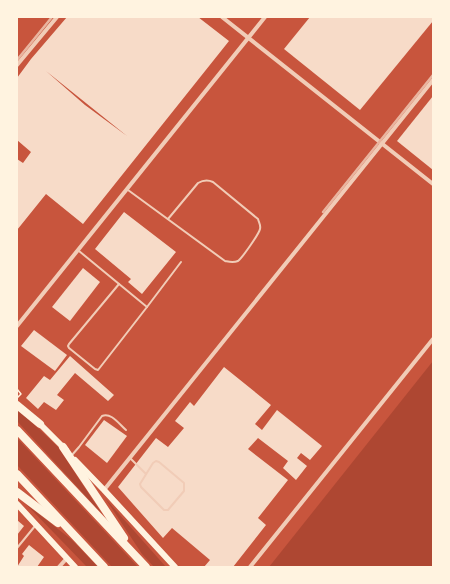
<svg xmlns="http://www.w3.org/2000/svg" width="450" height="584" viewBox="0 0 450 584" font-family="Literata,serif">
	<rect width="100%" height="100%" fill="#c8553d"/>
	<g fill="#ae4732">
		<path d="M433,361V567H269Z"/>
		<path d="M17,409L39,429L58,447L102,514L17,421Z"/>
		<path d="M17,438L138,567H112L17,465Z"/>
		<path d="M105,498L166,567H154L142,554Z"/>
		<path d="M26,504L72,540L98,567H87Z"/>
	</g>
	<g fill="#f7dbc8" fill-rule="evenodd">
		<path d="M67,17H198L229,41L83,224L46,194L17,230V159L23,163L31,152L17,140V78L31,59ZM46,71L127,136L85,105Z"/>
		<path d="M310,17H433V21L360,110L284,49Z"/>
		<path d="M433,96V170L397,141Z"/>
		<path d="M124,212L176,252L142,294L128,282L131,279L95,249Z"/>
		<path d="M83,268L100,282L70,321L52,307Z"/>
		<path d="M34,330L67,355L55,371L21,346Z"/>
		<path d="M70,356L114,395L108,401L75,373L57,395L64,400L56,410L44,402L38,409L26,398L44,376L50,380Z"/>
		<path d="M224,367L271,405L255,424L262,430L277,410L322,446L310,460L301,453L297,458L307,466L296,480L283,468L288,461L258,438L248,449L288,480L258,518L266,525L233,567H204L210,560L172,528L163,538L118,487L156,438L168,447L184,428L175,421L190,402L194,406Z"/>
		<path d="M104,420L127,436L107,463L85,445Z"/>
		<path d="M17,520L24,526L17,535Z"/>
		<path d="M29,545L44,557L37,567H17L24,556L22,554Z"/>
	</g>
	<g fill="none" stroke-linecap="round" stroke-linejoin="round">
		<path stroke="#fff3e0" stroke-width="1.5" d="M17,389L21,394L17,398"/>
		<g stroke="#f1ccb7" stroke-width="2">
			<path d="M128,190L225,261C230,262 233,263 238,261C242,258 259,234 260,229C261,225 259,223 258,219L213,182C207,179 203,180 198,183L168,219"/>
			<path d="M79,251L147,307L181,262"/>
			<path d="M119,284L69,344L68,346L69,348L95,369L98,370L147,307"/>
			<path d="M72,455L79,447L102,416C111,412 119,424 126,430"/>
			<path d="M130,458L146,474"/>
			<path d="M156,461L159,462L184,483V491L168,510H164L141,487L140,484L153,463Z"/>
			<path d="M17,548L35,526"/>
		</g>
		<g stroke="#f1ccb7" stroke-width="4">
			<path d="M222,17L433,184"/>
			<path d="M17,65L57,17"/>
			<path d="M17,326L265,17"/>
			<path d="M104,490L433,80"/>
			<path d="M59,567L67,558"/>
			<path d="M250,567L433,339"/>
		</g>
		<g stroke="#fff3e0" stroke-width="6">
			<path d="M37,421L66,450"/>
			<path d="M75,460L104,490L175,567"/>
			<path d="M17,504L75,567"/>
		</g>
		<g stroke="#fff3e0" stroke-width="8">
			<path d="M17,405L40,424"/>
			<path d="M17,430L146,567"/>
			<path d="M63,447L124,538"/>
			<path d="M17,474L104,567"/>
			<path d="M17,492L58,523"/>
		</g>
		<g stroke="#e9b49f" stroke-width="2.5">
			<path d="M17,60L52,17"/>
			<path d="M323,212L433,75"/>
		</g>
	</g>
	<rect width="450" height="584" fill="none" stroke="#fff3e0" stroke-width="36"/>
</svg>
